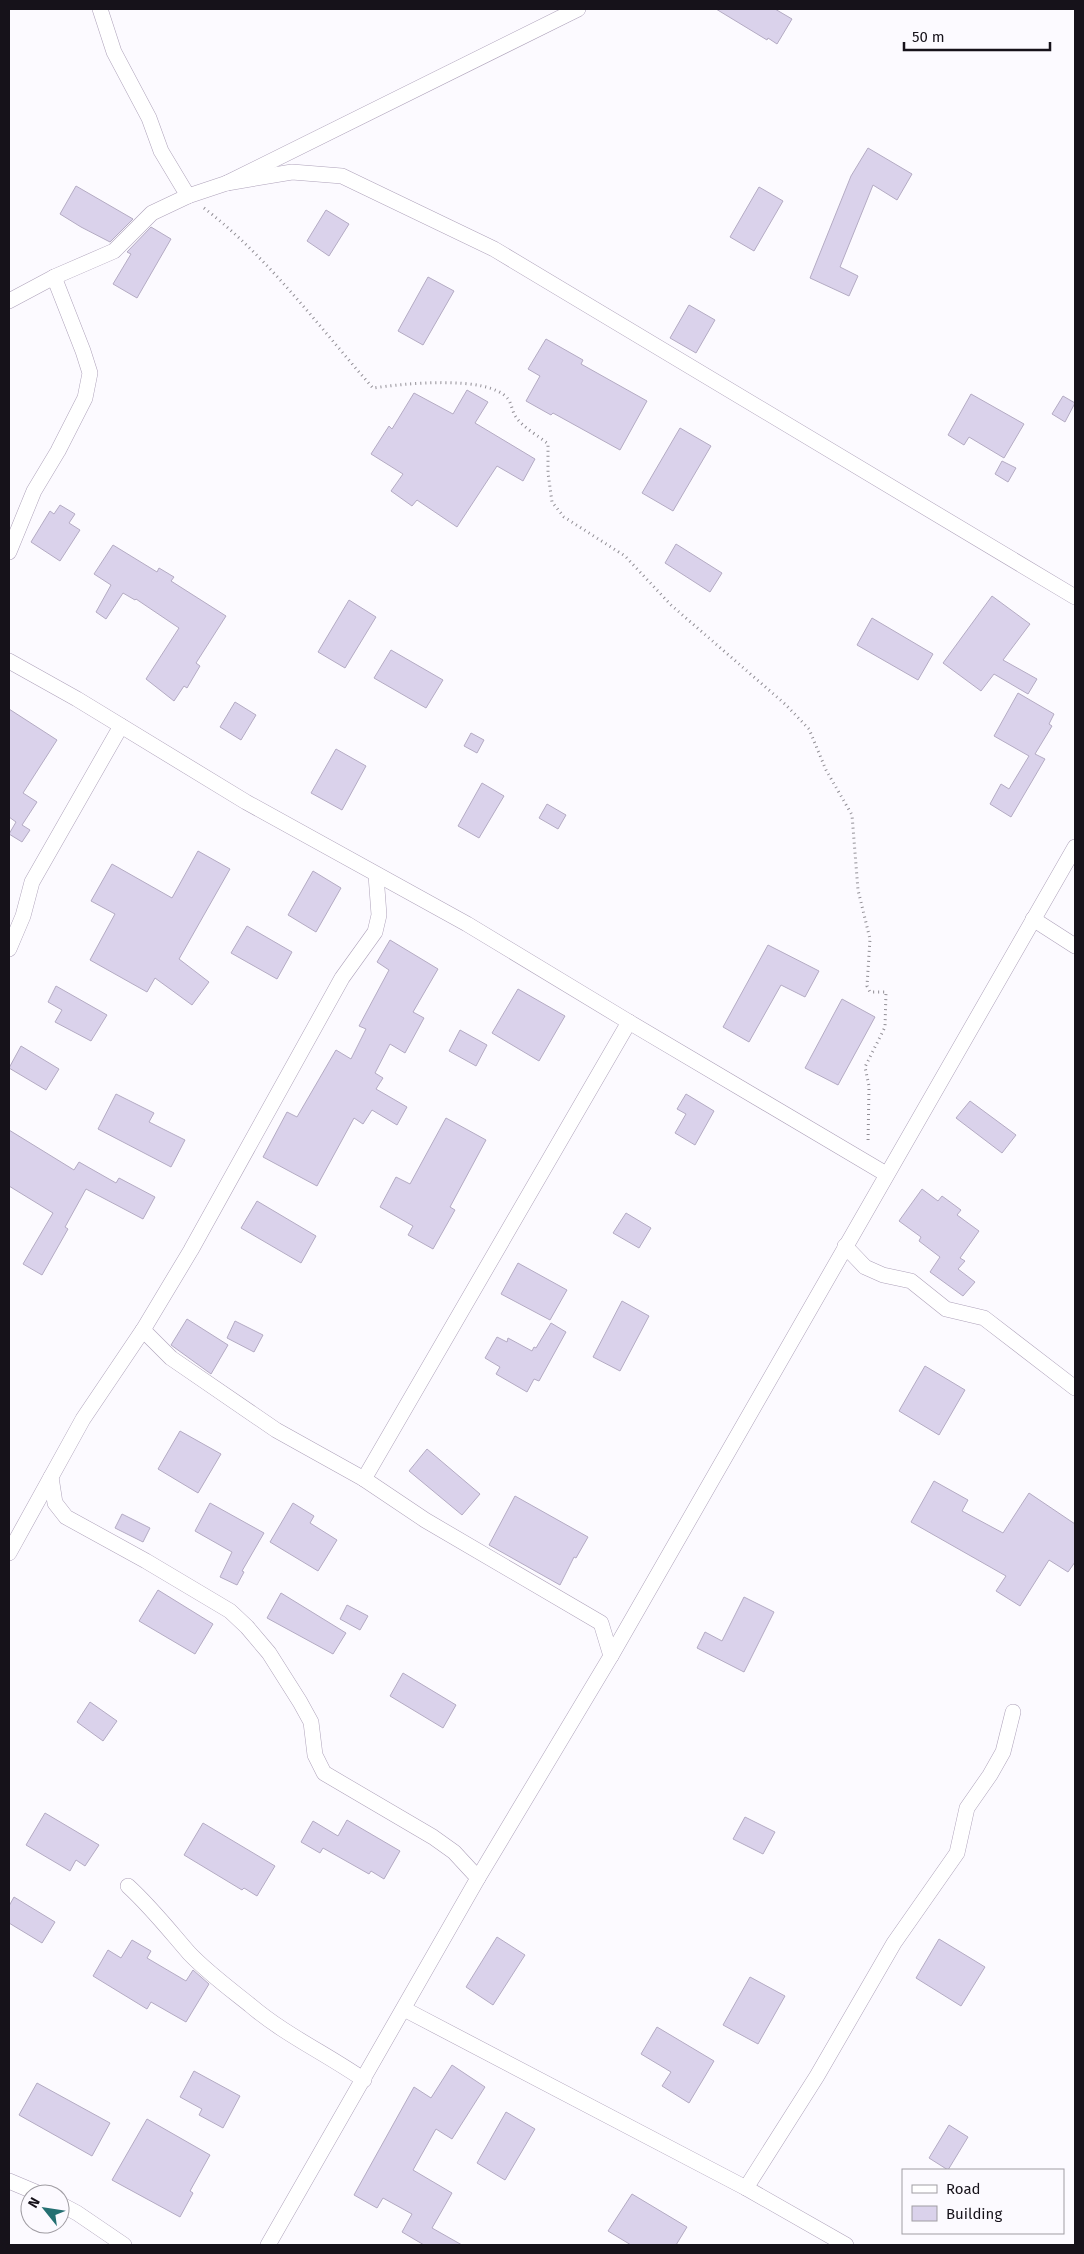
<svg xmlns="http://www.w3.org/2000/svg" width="1084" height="2254" viewBox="0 0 1084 2254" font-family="'Fira Sans',sans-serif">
	<rect width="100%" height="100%" fill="#fcfaff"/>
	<g fill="#dad2eb" stroke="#b4abc3">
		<path d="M716,9H775L792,19L777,44L768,38L767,40Z"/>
		<path d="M868,148L912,174L897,200L873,185L840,267L858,276L849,296L810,278L851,176Z"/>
		<path d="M76,186L133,219L110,242L81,227L60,214Z"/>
		<path d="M759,187L783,201L754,251L730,237Z"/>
		<path d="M326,210L349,224L329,256L307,241Z"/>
		<path d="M151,227L171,239L137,298L113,284L131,254L127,252Z"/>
		<path d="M428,277L454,291L423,345L398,331Z"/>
		<path d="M689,305L715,320L696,353L670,338Z"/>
		<path d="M546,339L583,360L581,364L647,401L620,450L553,413L551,415L526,401L540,376L528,369Z"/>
		<path d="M467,390L488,402L475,423L535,459L523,481L497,466L457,527L417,500L412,506L391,491L403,474L371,454L389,426L392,429L414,393L453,414Z"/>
		<path d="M971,394L1024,424L1004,458L969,437L964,445L948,435Z"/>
		<path d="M1063,396L1075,403L1065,422L1052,414Z"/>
		<path d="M680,428L711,446L673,511L642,493Z"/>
		<path d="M1002,461L1016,468L1008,482L995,474Z"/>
		<path d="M60,505L75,514L69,523L80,530L60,561L31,542L50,511L54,514Z"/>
		<path d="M676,544L722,573L710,592L665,563Z"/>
		<path d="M113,545L157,572L159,568L174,577L171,581L226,616L196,663L200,666L187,688L184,686L174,701L146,679L179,628L136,599L135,600L123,593L106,619L96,612L111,585L94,574Z"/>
		<path d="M992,596L1030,624L1003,660L1037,679L1028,694L994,674L981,691L943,663Z"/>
		<path d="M349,600L376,617L345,668L318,652Z"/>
		<path d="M872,618L933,654L918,680L857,645Z"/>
		<path d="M391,650L443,680L426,708L374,678Z"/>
		<path d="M1018,693L1054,714L1049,724L1052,726L1035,754L1045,759L1011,817L990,804L1001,784L1009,789L1029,756L994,736Z"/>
		<path d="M235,702L256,715L241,740L220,727Z"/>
		<path d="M9,709L57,740L23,793L37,802L22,825L30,830L22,842L9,834L16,822L9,817Z"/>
		<path d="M471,733L484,740L477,753L464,746Z"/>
		<path d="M336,749L366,766L342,810L311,793Z"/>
		<path d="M482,783L504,796L479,838L458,826Z"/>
		<path d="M547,804L566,815L558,829L539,818Z"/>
		<path d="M198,851L230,869L179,959L209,982L192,1005L155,978L147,992L90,960L115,914L91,901L112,864L172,898Z"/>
		<path d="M313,871L341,888L316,932L288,915Z"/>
		<path d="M247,926L292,952L277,979L231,953Z"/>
		<path d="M390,940L438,969L413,1012L424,1018L405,1053L390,1044L375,1073L383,1078L376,1089L407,1107L397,1125L372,1110L363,1124L354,1118L317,1186L263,1157L287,1112L297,1117L336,1050L351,1059L366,1029L359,1026L389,970L377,962Z"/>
		<path d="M768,945L819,971L805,997L781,985L749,1042L723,1027Z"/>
		<path d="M56,986L107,1015L91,1041L55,1022L62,1010L48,1002Z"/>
		<path d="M518,989L565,1016L539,1061L492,1033Z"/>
		<path d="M842,999L875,1017L838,1085L805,1068Z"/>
		<path d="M460,1030L487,1045L476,1066L449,1051Z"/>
		<path d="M21,1046L59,1069L46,1090L9,1068Z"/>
		<path d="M116,1094L154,1113L149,1122L185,1140L171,1167L98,1129Z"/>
		<path d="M686,1094L714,1111L695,1145L675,1133L686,1114L677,1109Z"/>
		<path d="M970,1101L1016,1135L1002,1153L956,1118Z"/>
		<path d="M446,1118L486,1140L450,1207L455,1210L433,1249L408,1235L413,1226L380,1207L396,1177L410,1184Z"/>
		<path d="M9,1130L74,1170L79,1162L116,1183L119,1178L155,1197L143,1219L86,1189L65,1227L68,1229L42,1275L23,1264L53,1213L9,1186Z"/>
		<path d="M922,1189L938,1201L942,1196L961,1210L957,1215L979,1231L960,1258L965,1261L958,1269L975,1282L963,1296L930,1272L940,1257L919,1241L921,1237L899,1221Z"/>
		<path d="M257,1201L316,1236L301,1263L241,1228Z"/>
		<path d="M626,1213L651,1228L639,1248L613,1233Z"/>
		<path d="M518,1263L567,1290L550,1320L501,1294Z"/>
		<path d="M622,1301L649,1316L620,1371L593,1357Z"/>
		<path d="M187,1319L228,1345L211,1374L171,1345Z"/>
		<path d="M235,1321L263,1335L254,1352L227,1338Z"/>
		<path d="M551,1323L566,1332L539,1381L534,1379L527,1392L496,1374L500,1367L485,1358L497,1337L507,1342L508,1338L532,1351L534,1347L536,1348Z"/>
		<path d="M925,1366L965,1390L939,1435L899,1411Z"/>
		<path d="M180,1431L221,1454L198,1493L158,1469Z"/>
		<path d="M427,1449L480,1494L462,1515L409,1471Z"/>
		<path d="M934,1481L968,1500L962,1511L1003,1533L1029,1493L1075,1524V1562L1068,1572L1049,1560L1020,1606L996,1591L1006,1576L911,1522Z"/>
		<path d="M515,1496L588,1537L576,1558L574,1557L560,1585L489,1545Z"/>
		<path d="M210,1503L264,1533L242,1571L244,1572L237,1585L220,1577L232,1552L195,1531Z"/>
		<path d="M293,1503L314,1516L310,1523L337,1540L318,1571L270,1542Z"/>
		<path d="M122,1514L150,1528L143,1542L115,1528Z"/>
		<path d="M158,1590L213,1624L195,1654L139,1621Z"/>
		<path d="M281,1593L346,1633L333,1654L267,1618Z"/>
		<path d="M744,1597L774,1612L744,1672L697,1648L705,1632L722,1641Z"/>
		<path d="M347,1605L368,1616L360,1630L340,1619Z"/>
		<path d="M403,1673L456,1705L443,1728L390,1696Z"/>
		<path d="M90,1702L117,1721L103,1741L77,1722Z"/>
		<path d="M45,1813L99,1845L85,1866L76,1860L70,1871L26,1845Z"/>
		<path d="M745,1817L775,1832L763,1854L733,1839Z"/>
		<path d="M347,1820L400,1851L384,1879L371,1871L369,1874L323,1848L320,1853L301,1842L313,1821L338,1836Z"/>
		<path d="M203,1823L275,1866L257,1896L244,1888L242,1890L184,1855Z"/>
		<path d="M14,1897L55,1922L42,1943L9,1923V1906Z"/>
		<path d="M497,1937L525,1955L493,2005L466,1987Z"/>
		<path d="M939,1939L985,1967L961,2006L916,1978Z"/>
		<path d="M132,1940L151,1951L147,1958L186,1981L193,1970L209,1984L186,2022L151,2002L147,2009L93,1976L108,1950L121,1958Z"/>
		<path d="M750,1977L785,1996L758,2044L723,2025Z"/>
		<path d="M657,2027L714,2061L689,2103L662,2086L671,2072L641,2054Z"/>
		<path d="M452,2065L485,2087L452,2139L436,2129L413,2170L452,2193L432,2228L462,2245H424L402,2232L412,2214L383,2198L377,2208L354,2195L414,2087L431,2098Z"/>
		<path d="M194,2071L240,2096L223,2128L199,2115L202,2109L180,2097Z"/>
		<path d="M37,2083L110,2123L92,2156L19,2115Z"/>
		<path d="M506,2112L535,2129L505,2180L477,2163Z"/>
		<path d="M147,2119L210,2155L190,2191L193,2193L180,2217L112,2180Z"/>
		<path d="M949,2125L968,2137L948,2170L929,2158Z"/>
		<path d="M632,2194L687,2227L676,2245H631L608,2231Z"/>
	</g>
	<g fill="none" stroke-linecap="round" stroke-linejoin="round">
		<g stroke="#aea2ba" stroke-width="16">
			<g id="minor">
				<path d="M100,9L114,52L149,118L161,151L188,196"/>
				<path d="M227,183L292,172L342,176L494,249L1075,597"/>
				<path d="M9,301L54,277L114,251L152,213L188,196L227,183L578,9"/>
				<path d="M9,552L34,491L58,451L85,398L90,373L83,351L54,277"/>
				<path d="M9,661L77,699L246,802L467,924L629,1022L886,1174"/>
				<path d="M1033,919L1075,946"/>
				<path d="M9,949L23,916L32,882L121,726"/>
				<path d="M845,1246L865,1267L883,1275L911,1281L946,1309L984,1318L1075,1388"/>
				<path d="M143,1330L171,1358L276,1430L364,1479L425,1520L601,1623L611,1656L478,1878L268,2245"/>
				<path d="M51,1477L55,1503L66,1517L146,1561L230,1611L247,1627L269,1653L300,1702L311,1722L315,1755L324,1773L433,1837L454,1852L478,1878"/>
				<path d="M364,1479L629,1022"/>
				<path d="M9,1553L83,1419L143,1330L191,1250L342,978L375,932L379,915L376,875"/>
				<path d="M611,1656L1075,847"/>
				<path d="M128,1886C151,1907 169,1930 189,1953C207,1972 230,1989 250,2005C285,2035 327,2054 364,2080"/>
				<path d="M404,2009L746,2188L846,2245"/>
				<path d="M9,2181L40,2194"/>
				<path d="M746,2188L817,2076L894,1943L957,1853L967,1808L990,1775L1003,1752L1013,1712"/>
				<path d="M60,2204L77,2213L124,2245"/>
			</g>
		</g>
		<path stroke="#918e95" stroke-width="3" stroke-dasharray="1 4" stroke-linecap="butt" d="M204,208C269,258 319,327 373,388C401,384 489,374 508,399C512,404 512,412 516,417C522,427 539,436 548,444V473L552,502L564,517L625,556L671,605L785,704L809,729L826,770L852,815L858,890L870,939L867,986L870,992H886L885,1027L865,1067L869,1086L868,1144"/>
		<use href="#minor" stroke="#fff" stroke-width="15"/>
	</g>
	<rect width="1084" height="2254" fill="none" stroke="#16121a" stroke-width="20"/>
	<rect x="902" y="2169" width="162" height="65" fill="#fcfaff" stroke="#a09da3"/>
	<rect x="912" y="2185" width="25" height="8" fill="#ffffff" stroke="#a09da3"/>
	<text x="946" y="2194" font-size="15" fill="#16121a">Road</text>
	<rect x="912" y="2206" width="25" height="15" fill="#dad2eb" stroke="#a09da3"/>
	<text x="946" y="2219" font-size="15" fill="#16121a">Building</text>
	<g transform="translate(45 2209) rotate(300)"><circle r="24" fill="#fcfaff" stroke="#a09da3"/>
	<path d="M0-4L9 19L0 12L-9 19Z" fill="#257072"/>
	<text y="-8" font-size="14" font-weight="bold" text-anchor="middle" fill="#16121a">N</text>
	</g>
	<path d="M904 42v8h146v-8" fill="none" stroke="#16121a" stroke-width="2.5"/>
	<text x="912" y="42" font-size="15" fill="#16121a" stroke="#fcfaff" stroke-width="4" paint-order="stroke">50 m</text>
</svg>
